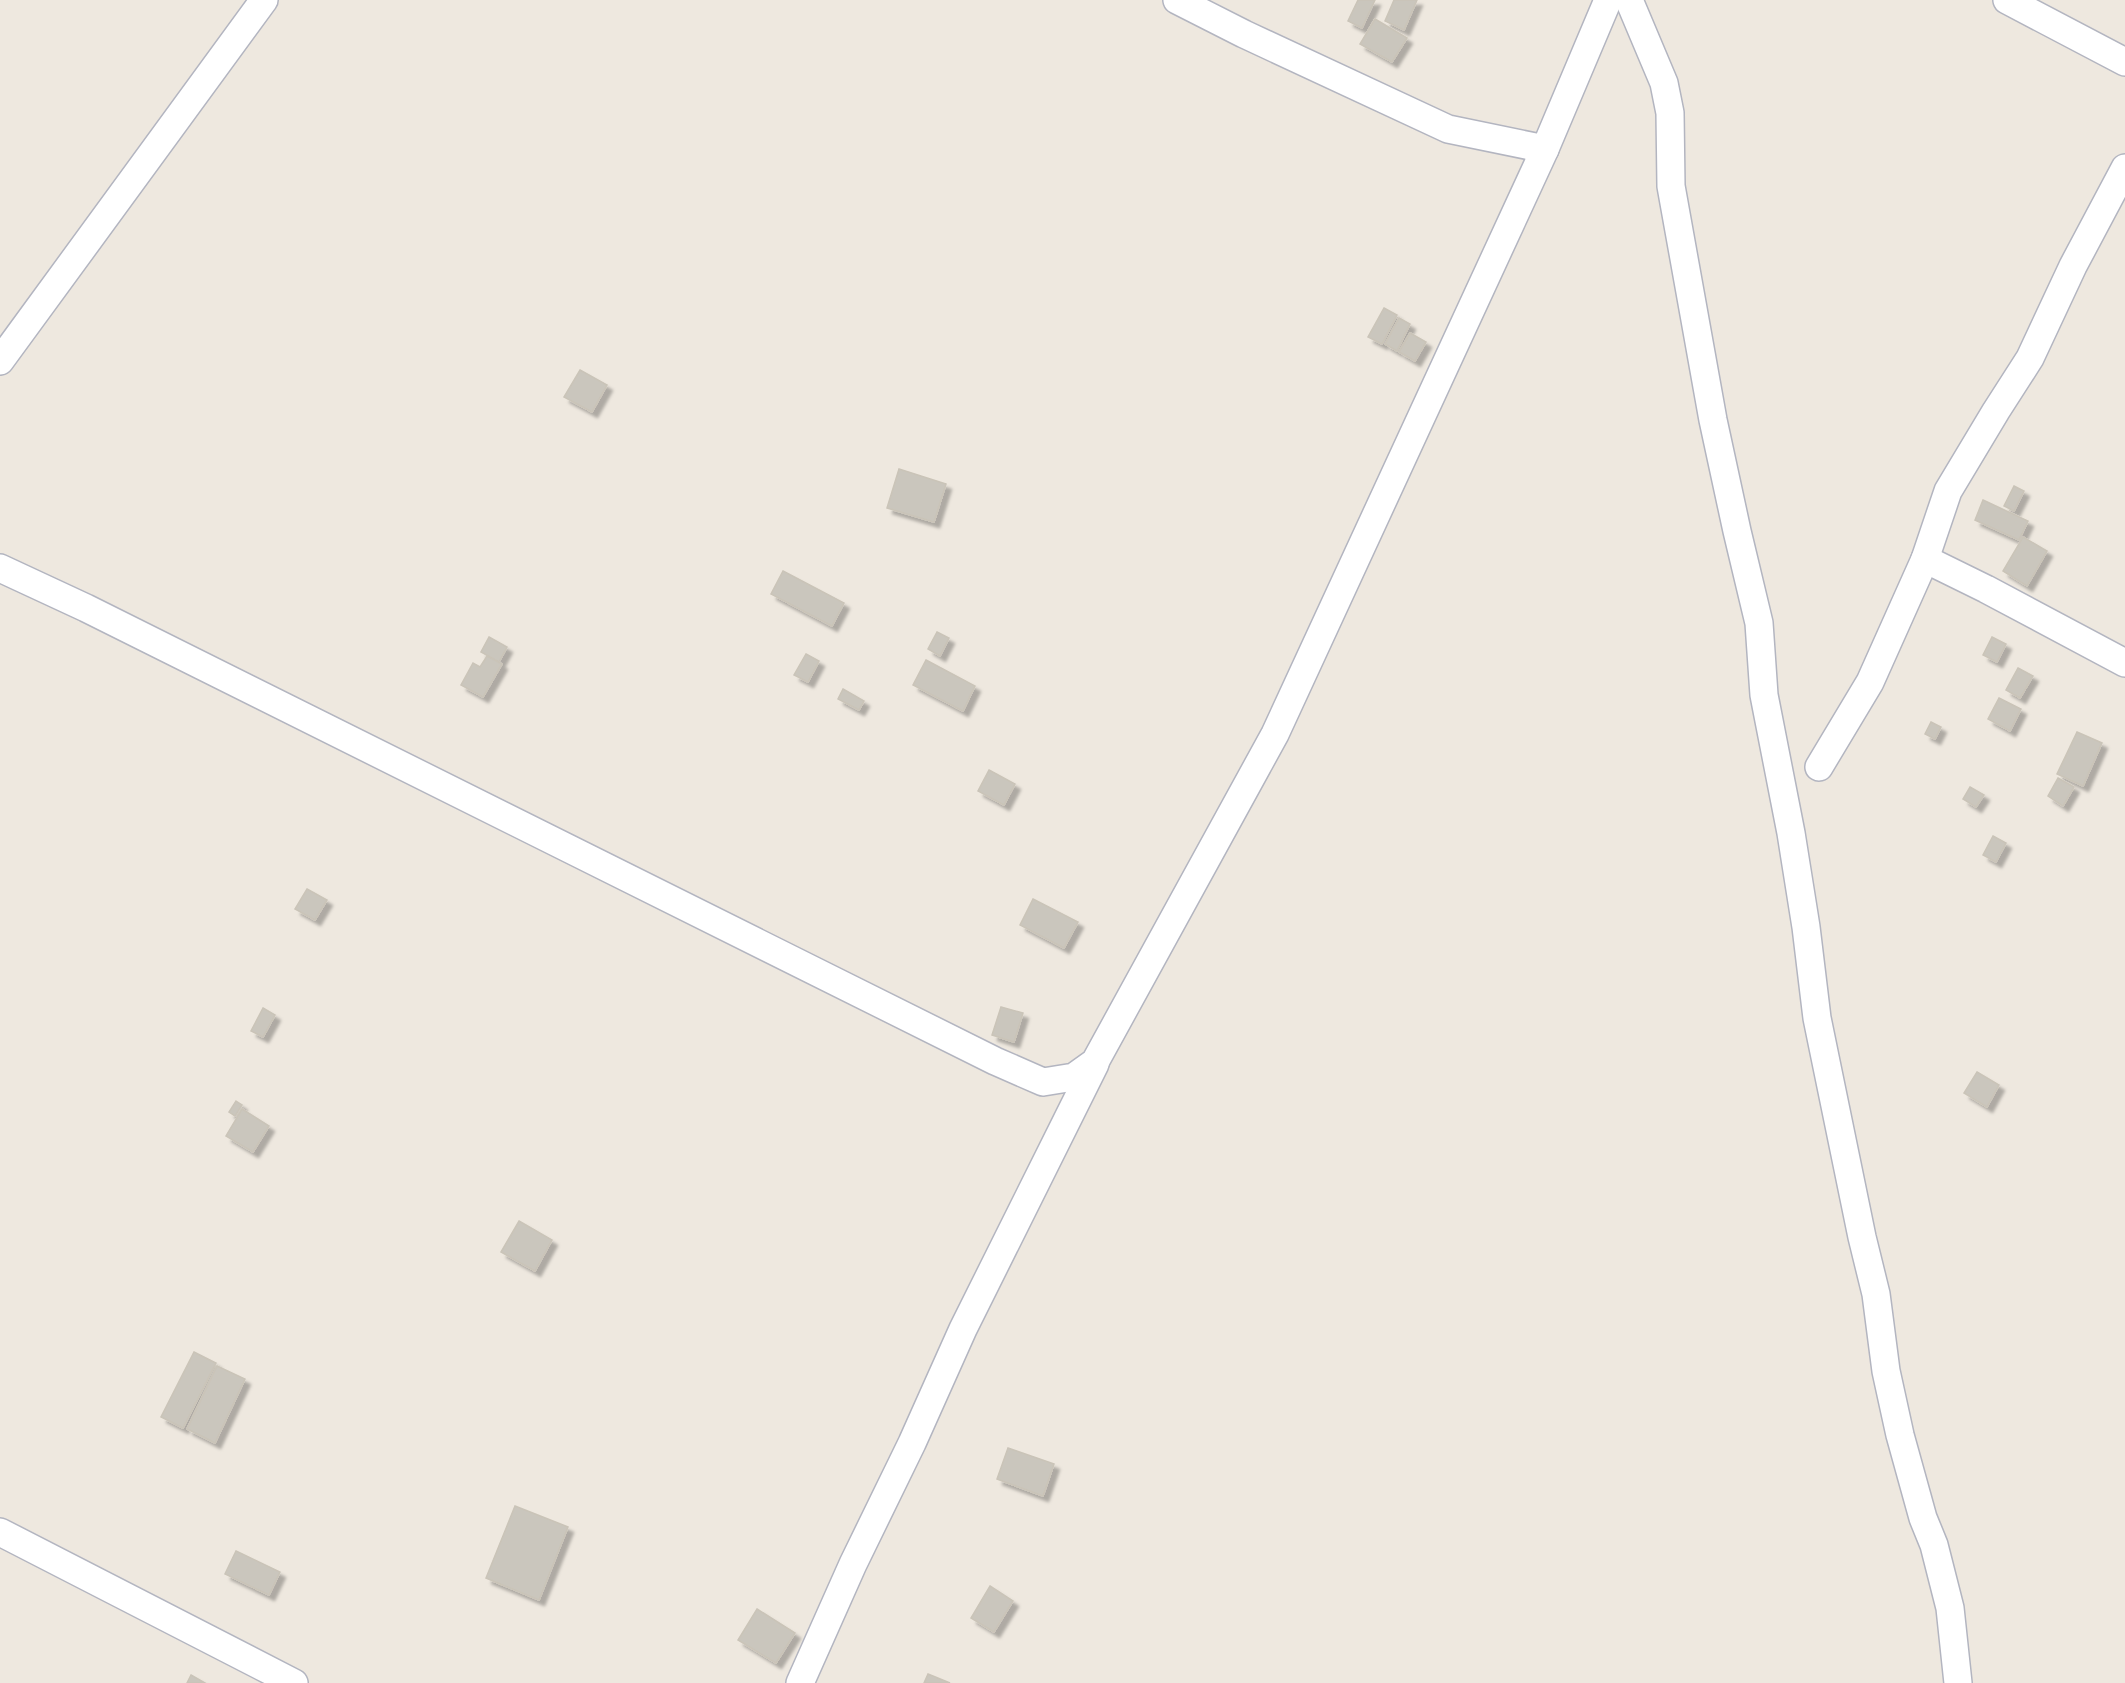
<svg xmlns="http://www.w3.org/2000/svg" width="2125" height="1683" viewBox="0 0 2125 1683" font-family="Raleway,sans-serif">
	<defs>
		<filter id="shadow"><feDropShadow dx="5.5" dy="5.5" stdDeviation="1.5" flood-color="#0004"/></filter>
	</defs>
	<rect width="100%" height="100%" fill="#eee8df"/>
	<g fill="#cac6bd" stroke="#cac4b8" stroke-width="1.5" filter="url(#shadow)">
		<path d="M1358,0H1375L1362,28L1348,21Z"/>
		<path d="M1394,0H1417L1404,30L1385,21Z"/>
		<path d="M1375,19L1407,38L1392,62L1360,44Z"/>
		<path d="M1384,308L1397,315L1382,344L1368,337Z"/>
		<path d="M1399,318L1410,324L1397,351L1385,344Z"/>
		<path d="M1410,333L1426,342L1415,361L1399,352Z"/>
		<path d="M580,370L607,385L592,412L564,397Z"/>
		<path d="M899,469L946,484L934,522L887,508Z"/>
		<path d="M2014,486L2024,491L2014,511L2004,506Z"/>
		<path d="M1983,500L2028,521L2019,540L1975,520Z"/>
		<path d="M2023,537L2047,551L2027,586L2003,571Z"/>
		<path d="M783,571L844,603L832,626L771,594Z"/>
		<path d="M937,632L949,638L940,656L928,649Z"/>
		<path d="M489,637L507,647L499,662L481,652Z"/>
		<path d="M1992,637L2006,644L1997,662L1983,655Z"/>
		<path d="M806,654L819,661L808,682L794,675Z"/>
		<path d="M487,656L502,664L483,697L461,685L473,663L480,667Z"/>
		<path d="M926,660L975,686L963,711L913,685Z"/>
		<path d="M2018,668L2033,676L2020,698L2006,690Z"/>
		<path d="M843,689L864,701L859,710L838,699Z"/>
		<path d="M1999,698L2021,709L2010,731L1988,719Z"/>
		<path d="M1931,722L1941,727L1935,739L1925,734Z"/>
		<path d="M2077,732L2102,743L2083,786L2057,774Z"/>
		<path d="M989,770L1015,784L1004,805L978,791Z"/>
		<path d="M2058,778L2074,787L2063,806L2048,796Z"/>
		<path d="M1970,787L1984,795L1976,807L1963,799Z"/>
		<path d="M1993,836L2006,843L1996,862L1983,855Z"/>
		<path d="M307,889L327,900L315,920L295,909Z"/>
		<path d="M1033,899L1078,922L1064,948L1020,925Z"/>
		<path d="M1001,1007L1023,1013L1014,1042L992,1035Z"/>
		<path d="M263,1008L275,1015L263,1037L251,1031Z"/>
		<path d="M1977,1072L1999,1085L1987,1107L1964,1093Z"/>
		<path d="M236,1101L242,1105L235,1116L229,1112Z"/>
		<path d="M242,1109L269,1126L253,1152L226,1136Z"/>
		<path d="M519,1221L552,1240L535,1271L501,1252Z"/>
		<path d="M194,1352L216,1363L183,1428L161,1417Z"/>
		<path d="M217,1366L245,1379L215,1443L187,1429Z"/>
		<path d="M1008,1448L1054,1464L1043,1496L997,1479Z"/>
		<path d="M515,1506L568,1527L539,1600L486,1578Z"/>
		<path d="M236,1551L280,1572L269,1595L225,1574Z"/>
		<path d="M990,1586L1013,1601L994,1632L971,1618Z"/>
		<path d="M757,1609L795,1633L776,1663L738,1640Z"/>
		<path d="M928,1674L950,1683H924Z"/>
		<path d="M191,1675L205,1683H187Z"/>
	</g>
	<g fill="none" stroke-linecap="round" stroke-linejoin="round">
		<g stroke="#b3b5c0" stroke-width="30">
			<g id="minor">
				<path d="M1177,0L1244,34L1448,129L1545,149"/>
				<path d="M1629,0L1664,83L1670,113L1671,186L1713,420L1737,531L1759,623L1764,695L1791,833L1806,927L1817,1018L1862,1237L1876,1294L1886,1371L1900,1435L1923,1518L1934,1545L1950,1608L1958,1683"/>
				<path d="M2007,0L2125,62"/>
				<path d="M0,361L264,0"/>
				<path d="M1925,559L1986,589L2125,663"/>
				<path d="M0,568L86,608L995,1061L1043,1082L1074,1077L1095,1062L1275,734L1545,149L1608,0"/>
				<path d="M1819,767L1870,682L1925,559L1948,491L1996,411L2030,358L2073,266L2125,168"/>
				<path d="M0,1532L294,1683"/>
				<path d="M800,1683L853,1564L912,1443L963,1329L1095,1064"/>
			</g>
		</g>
		<use href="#minor" stroke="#fff" stroke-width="27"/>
	</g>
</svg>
